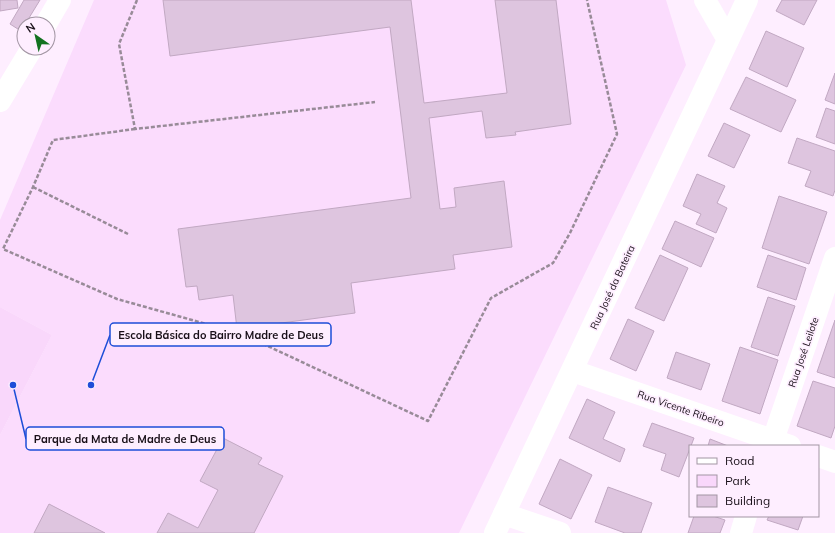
<svg xmlns="http://www.w3.org/2000/svg" width="835" height="533" viewBox="0 0 835 533" font-family="Mulish,sans-serif">
	<rect width="100%" height="100%" fill="#feeeff"/>
	<path fill="#fbdcfd" d="M94,0H666L686,65L459,533H0V435L52,335L0,307V220Z"/>
	<path fill="#f9d7fb" d="M0,307L52,335L0,435Z"/>
	<g fill="#dec5df" stroke="#c1a8c2">
		<path d="M0,0H17L18,8L0,11Z"/>
		<path d="M24,0H40L21,31L10,24Z"/>
		<path d="M163,0H411L424,103L507,93L495,0H556L571,124L515,132L516,135L486,138L482,111L429,118L440,209L456,207L454,188L504,181L512,247L453,255L455,269L351,283L355,313L237,329L233,295L199,300L197,286L186,287L178,229L411,198L390,27L170,56Z"/>
		<path d="M782,0H817L804,25L776,11Z"/>
		<path d="M766,31L804,48L787,87L749,69Z"/>
		<path d="M835,73V104L825,100Z"/>
		<path d="M746,77L796,100L781,132L730,109Z"/>
		<path d="M826,108L835,111V144L816,137Z"/>
		<path d="M724,123L750,135L734,168L708,156Z"/>
		<path d="M797,138L835,151V190L833,196L805,186L811,171L788,163Z"/>
		<path d="M697,174L725,186L717,203L727,208L716,233L696,224L701,214L683,206Z"/>
		<path d="M779,196L827,212L809,264L762,248Z"/>
		<path d="M675,221L714,238L701,267L662,249Z"/>
		<path d="M660,255L688,268L664,321L635,308Z"/>
		<path d="M768,255L806,268L796,300L757,287Z"/>
		<path d="M768,297L795,306L778,356L751,347Z"/>
		<path d="M628,319L654,331L636,371L610,359Z"/>
		<path d="M835,320V378L817,372Z"/>
		<path d="M740,347L778,360L760,414L722,401Z"/>
		<path d="M676,352L710,364L701,390L667,378Z"/>
		<path d="M813,381L835,388V426L831,438L797,426Z"/>
		<path d="M587,399L615,412L603,439L625,449L620,462L569,438Z"/>
		<path d="M652,423L694,438L679,477L661,470L666,454L643,446Z"/>
		<path d="M223,438L262,458L258,464L283,476L254,533H157L168,513L198,528L218,490L200,481Z"/>
		<path d="M710,439L728,446H708Z"/>
		<path d="M560,459L592,475L571,519L539,504Z"/>
		<path d="M608,487L652,503L641,533H625L595,522Z"/>
		<path d="M49,504L105,533H34Z"/>
		<path d="M694,516H713L725,520L720,533H688Z"/>
		<path d="M769,516H803L798,530L767,520Z"/>
	</g>
	<g fill="none" stroke-linecap="round" stroke-linejoin="round">
		<g stroke="#988b98" stroke-width="2.5" stroke-dasharray="4 2" stroke-linecap="butt">
			<path d="M137,0L119,44L135,129L375,102"/>
			<path d="M135,129L53,140L33,187L3,249L117,299L242,334L428,421L491,298L553,263L570,233L617,134L587,0"/>
			<path d="M33,187L128,234"/>
		</g>
		<g stroke="#fff" stroke-width="22">
			<path d="M705,0L728,40"/>
			<path d="M46,24L60,0"/>
			<path d="M0,101L32,48"/>
			<path d="M573,371L790,446"/>
			<path d="M771,446L835,258"/>
			<path d="M818,456L835,462"/>
			<path d="M504,514L560,533"/>
			<path d="M495,533L747,0"/>
			<path d="M741,533L746,516"/>
		</g>
	</g>
	<g text-anchor="middle" stroke-width="3.5" stroke-linejoin="round" paint-order="stroke">
		<g font-size="10" fill="#191019" stroke="#feeeff">
			<text transform="translate(612 287) rotate(-65)" y="4">Rua José da Bateira</text>
			<text transform="translate(803 352) rotate(-71)" y="4">Rua José Leilote</text>
			<text transform="translate(681 408) rotate(19)" y="4">Rua Vicente Ribeiro</text>
		</g>
	</g>
	<path fill="none" stroke="#1d4ed8" stroke-width="1.5" d="M91 385L110 335M13 385L26 439"/>
	<g fill="#1d4ed8" stroke="#feeeff" stroke-width="1.5">
		<circle cx="91" cy="385" r="4"/>
		<circle cx="13" cy="385" r="4"/>
	</g>
	<g fill="#feeeff" stroke="#1d4ed8" stroke-width="1.5">
		<rect x="110" y="323" width="221" height="23" rx="4"/>
		<rect x="26" y="427" width="198" height="23" rx="4"/>
	</g>
	<g font-size="11" text-anchor="middle" font-weight="bold" fill="#191019">
		<text x="221" y="339">Escola Básica do Bairro Madre de Deus</text>
		<text x="125" y="443">Parque da Mata de Madre de Deus</text>
	</g>
	<rect x="689" y="445" width="130" height="72" fill="#feeeff" stroke="#a295a3"/>
	<rect x="697" y="458" width="20" height="6" fill="#ffffff" stroke="#a295a3"/>
	<text x="725" y="465" font-size="12" fill="#191019">Road</text>
	<rect x="697" y="475" width="20" height="12" fill="#f9d7fb" stroke="#a295a3"/>
	<text x="725" y="485" font-size="12" fill="#191019">Park</text>
	<rect x="697" y="495" width="20" height="12" fill="#dec5df" stroke="#a295a3"/>
	<text x="725" y="505" font-size="12" fill="#191019">Building</text>
	<g transform="translate(36 36) rotate(326)"><circle r="19" fill="#feeeff" stroke="#a295a3"/>
	<path d="M0-3L7 15L0 10L-7 15Z" fill="#127220"/>
	<text y="-6" font-size="11" font-weight="bold" text-anchor="middle" fill="#191019">N</text>
	</g>
</svg>
